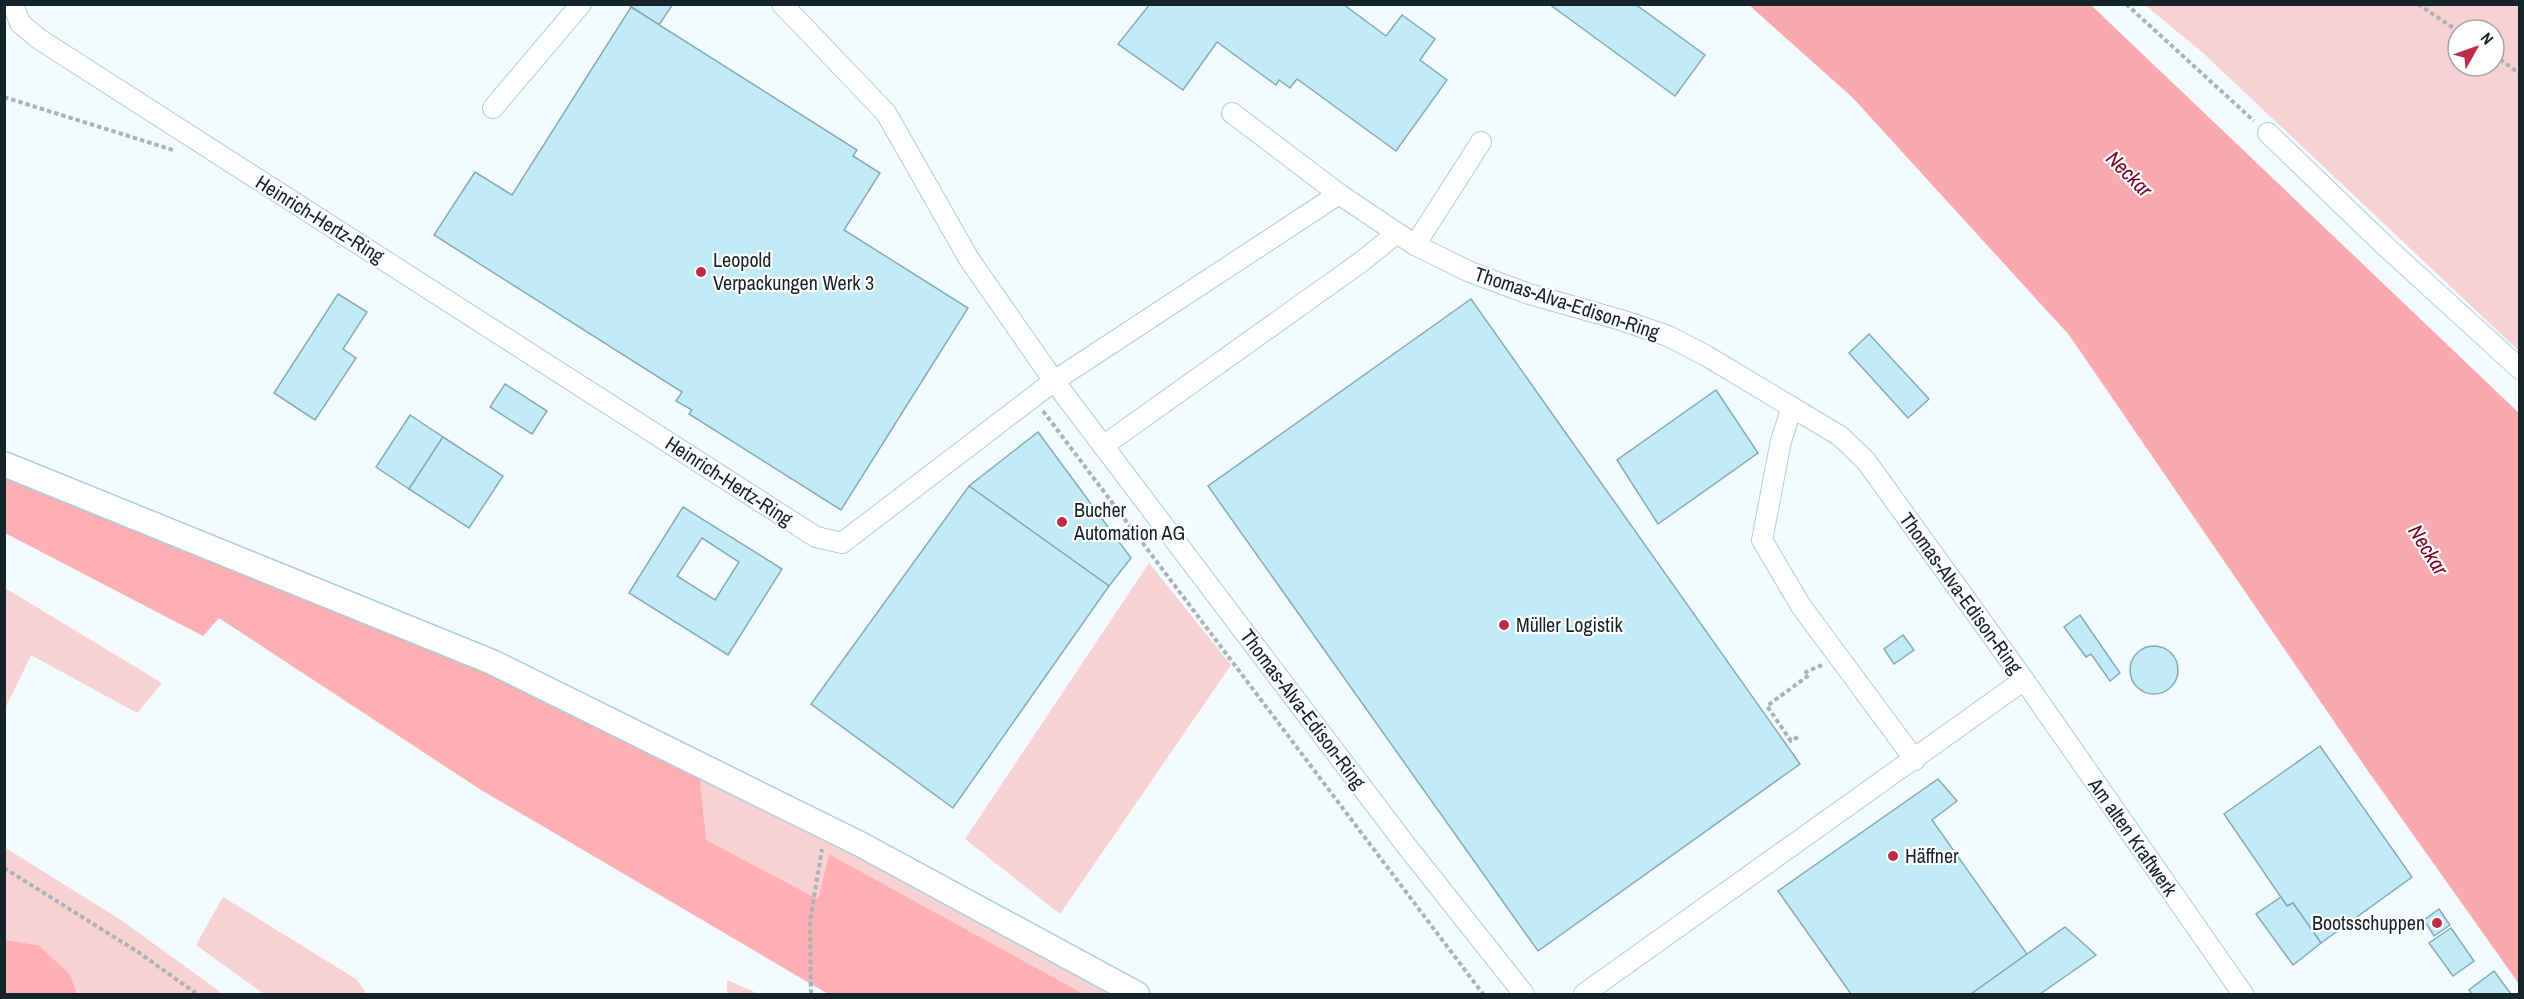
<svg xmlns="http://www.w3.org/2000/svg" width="2524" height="999" viewBox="0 0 2524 999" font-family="'Archivo Narrow',sans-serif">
	<rect width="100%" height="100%" fill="#f4fbfe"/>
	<g fill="#f8d2d3" fill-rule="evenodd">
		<path d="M2145,5H2519V351L2203,53ZM2458,30H2494V66H2458Z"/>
		<path d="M1149,563L1231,665L1060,914L965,839Z"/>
		<path d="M5,588L162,683L137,713L31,655L5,709Z"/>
		<path d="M699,770L1121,994H1084L829,854L818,899L705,840Z"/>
		<path d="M4,847L121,920L223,994H77L70,974L38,945L5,940Z"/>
		<path d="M223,897L356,979L367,994H264L196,945Z"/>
		<path d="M727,980L759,994H727Z"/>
	</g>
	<g fill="#feafb3">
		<path d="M4,472L488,669L699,770L706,840L818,899L829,854L1084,994H828L481,790L219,618L203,636L5,533Z"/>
		<path d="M5,940L38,945L70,974L77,994H5Z"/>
	</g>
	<path fill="#faaaaf" d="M1749,5H2091L2519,413V984L2368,771L2069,335L1853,98Z"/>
	<g fill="#c0ebf7" stroke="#85aab5" stroke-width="1.5" fill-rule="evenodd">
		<path d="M627,4H673L659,25Z"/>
		<path d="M1150,4H1343L1386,36L1402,15L1435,39L1420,60L1447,80L1396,151L1297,79L1290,88L1279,80L1276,85L1217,42L1183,90L1118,44Z"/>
		<path d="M1549,4H1635L1705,55L1675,96Z"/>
		<path d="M631,7L857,150L853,156L880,173L844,230L968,308L841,510L689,414L692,410L676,401L682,392L434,235L475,172L512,195Z"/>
		<path d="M338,294L367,312L343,349L356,358L315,420L274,393Z"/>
		<path d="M1471,299L1800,764L1538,951L1208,486Z"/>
		<path d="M1869,334L1929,399L1908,418L1849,353Z"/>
		<path d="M505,384L547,411L532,434L490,407Z"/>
		<path d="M1716,390L1758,453L1658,524L1617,460Z"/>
		<path d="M410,415L443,437L409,489L376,467Z"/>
		<path d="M1038,432L1131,558L1109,586L969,486Z"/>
		<path d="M443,437L503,476L469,528L409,489Z"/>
		<path d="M969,486L1109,586L953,808L811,704Z"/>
		<path d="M683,507L782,569L728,655L629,593ZM702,538L739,562L715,600L677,576Z"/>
		<path d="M2080,615L2120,673L2110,681L2091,654L2086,657L2064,627Z"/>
		<path d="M1903,635L1914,650L1894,664L1884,649Z"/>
		<circle cx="2154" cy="670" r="24"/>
		<path d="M2320,746L2412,877L2321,943L2293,903L2287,906L2224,814Z"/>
		<path d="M1938,779L1957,801L1932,820L2027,954L1971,994H1851L1778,891Z"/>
		<path d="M2281,897L2287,906L2293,903L2321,943L2293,965L2256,914Z"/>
		<path d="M2439,909L2450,925L2434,936L2424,920Z"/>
		<path d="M2065,927L2096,955L2040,994H1971Z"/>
		<path d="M2451,928L2474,961L2453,976L2429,943Z"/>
		<path d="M2494,971L2511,994H2472L2469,990Z"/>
	</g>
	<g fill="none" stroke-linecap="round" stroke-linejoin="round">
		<g stroke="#aad0db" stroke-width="22">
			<g id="minor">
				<path d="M13,4L20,23L39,39L816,537L842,543L1054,381L1339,194L1415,245L1470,272L1529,294L1621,320L1668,336L1705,355L1840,436L1866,461L2024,680L2243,994"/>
				<path d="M782,4L886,113L969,259L1054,381L1405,844L1524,994"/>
				<path d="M493,108L581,4"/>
				<path d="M1232,113L1339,194"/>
				<path d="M2268,133L2382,243L2520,369"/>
				<path d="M1415,245L1481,142"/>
				<path d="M1792,407L1781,441L1762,540L1801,606L1915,760"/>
				<path d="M1103,446L1361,262L1397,233"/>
				<path d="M1584,994L2024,680"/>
			</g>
		</g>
		<g stroke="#aad0db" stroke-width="27">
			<path id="major" d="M4,464L492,662L860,844L1137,994"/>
		</g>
		<g stroke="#a9b3b6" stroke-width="4" stroke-dasharray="4.5 3" stroke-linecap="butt">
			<path d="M2126,4L2254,121"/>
			<path d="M2418,4L2458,31"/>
			<path d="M2494,55L2520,74"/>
			<path d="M4,97L173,150"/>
			<path d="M1043,411L1483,994"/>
			<path d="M1798,737L1791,741L1767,706L1809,675L1806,672L1822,665"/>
			<path d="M4,868L138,952L197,994"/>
			<path d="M811,994L810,921L822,849"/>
		</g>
		<use href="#minor" stroke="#fff" stroke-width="20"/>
		<use href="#major" stroke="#fff" stroke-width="24"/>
	</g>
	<g fill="#bd2c48" stroke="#fff" stroke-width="2">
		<circle cx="701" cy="272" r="6"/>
		<circle cx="1062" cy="522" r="6"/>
		<circle cx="1504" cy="625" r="6"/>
		<circle cx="1893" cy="856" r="6"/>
		<circle cx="2437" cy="923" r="6"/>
	</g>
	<g text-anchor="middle" stroke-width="4.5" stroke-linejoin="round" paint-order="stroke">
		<g font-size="20" fill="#152428" stroke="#fff">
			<text transform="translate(320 219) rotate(32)" y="7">Heinrich-Hertz-Ring</text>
			<text transform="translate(1567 303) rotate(18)" y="7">Thomas-Alva-Edison-Ring</text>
			<text transform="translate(729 481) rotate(33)" y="7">Heinrich-Hertz-Ring</text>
			<text transform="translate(1961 593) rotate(54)" y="7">Thomas-Alva-Edison-Ring</text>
			<text transform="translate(1303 709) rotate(53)" y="7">Thomas-Alva-Edison-Ring</text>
			<text transform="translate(2133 837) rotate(55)" y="7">Am alten Kraftwerk</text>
		</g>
		<g font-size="20" fill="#152428" stroke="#fff" text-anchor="start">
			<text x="713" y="267">Leopold<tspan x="713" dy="23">Verpackungen Werk 3</tspan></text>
			<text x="1074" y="517">Bucher<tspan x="1074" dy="23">Automation AG</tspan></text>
			<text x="1516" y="632">Müller Logistik</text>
			<text x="1905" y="863">Häffner</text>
			<text x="2425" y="930" text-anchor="end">Bootsschuppen</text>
		</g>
		<g font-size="21" font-style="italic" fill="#7a0024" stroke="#fff">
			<text transform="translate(2129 174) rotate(45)" y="7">Neckar</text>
			<text transform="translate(2428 550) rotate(58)" y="7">Neckar</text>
		</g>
	</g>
	<rect width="2524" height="999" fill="none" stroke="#152428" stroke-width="12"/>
	<g transform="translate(2476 48) rotate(50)"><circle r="28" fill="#ffffff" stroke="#a1a7a9" stroke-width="1.5"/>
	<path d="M0-4.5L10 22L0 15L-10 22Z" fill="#bd2c48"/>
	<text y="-9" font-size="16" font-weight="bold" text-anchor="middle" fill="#152428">N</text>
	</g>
</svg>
